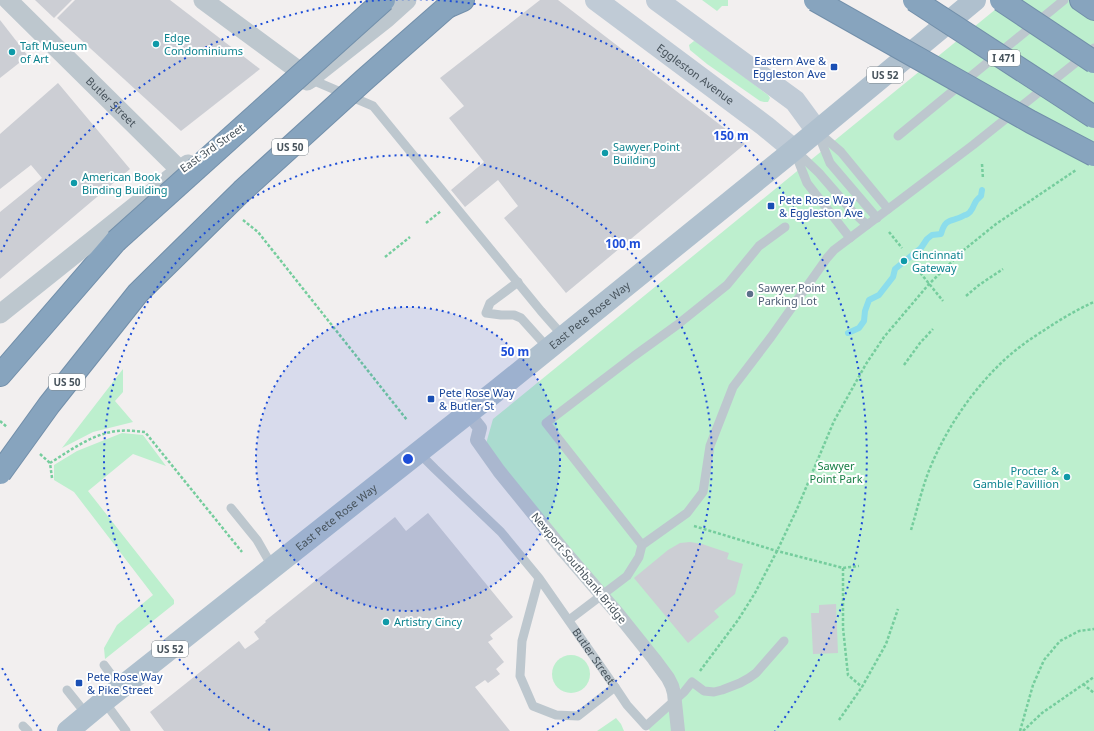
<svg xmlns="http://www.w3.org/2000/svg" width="1094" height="731" viewBox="0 0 1094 731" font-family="'Noto Sans',sans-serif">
	<rect width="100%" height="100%" fill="#f2efef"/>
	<g fill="#bdefce">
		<path d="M702,0H728V6H722L717,11Z"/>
		<path d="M1007,0H1094V731H650L646,726L683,692L563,550L484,451L493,419Z"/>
		<path d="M694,41L699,42L768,95L770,98L768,102H764L760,101L707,64L690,50L689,45Z"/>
		<path d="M123,369V392L115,401L133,422L93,432L62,448Z"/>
		<path d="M122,433L143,435L166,466L133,454L88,491L174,600V604L105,659L104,648L117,625L153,595L74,492L54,480V465L77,451Z"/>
		<circle cx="571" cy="674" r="19"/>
		<path d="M616,718L621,724L624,731H597Z"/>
	</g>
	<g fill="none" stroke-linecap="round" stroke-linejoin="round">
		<path stroke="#8bddec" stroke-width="6" d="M848,333L859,328L864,321L865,311L869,300L879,295L893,277L895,269L921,248L927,239L932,235L941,234C946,216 952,223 965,215C966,215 969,213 970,212C976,205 972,203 981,196L982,190"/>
	</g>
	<g fill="#ccced4">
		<path d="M35,0H72L54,18Z"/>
		<path d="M75,0H170L260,69L181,131L57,18Z"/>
		<path d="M540,0H558L745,144L566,293L504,218L518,206L498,180L465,207L451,190L484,162L449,118L464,106L440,78Z"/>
		<path d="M0,20L28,56L0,78Z"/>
		<path d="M58,83L130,169L0,279V212L42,178L31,165L0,189V134Z"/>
		<path d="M428,513L513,617L490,635L493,639L488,642L504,662L496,669L500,674L488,683L485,680L475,687L510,731H164L150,712L239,641L245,649L259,639L254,632L266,622L265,621L395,517L406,531Z"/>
		<path d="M690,542L702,544L729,553L727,559L743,564L735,594L714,611L719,617L688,643L634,578L668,550L680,543Z"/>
		<path d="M836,604L838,653L813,654L811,613H819V605Z"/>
	</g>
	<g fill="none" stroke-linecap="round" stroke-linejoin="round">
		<g stroke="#728faa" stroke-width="24">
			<g id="motorway">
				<path d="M1081,0L1094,9"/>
				<path d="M447,7L463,0"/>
				<path d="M0,375L116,241"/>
			</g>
		</g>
		<g stroke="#75cd9d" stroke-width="2.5" stroke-dasharray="3 2" stroke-linecap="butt">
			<path d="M982,164L983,179"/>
			<path d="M243,220L258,232L407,420"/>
			<path d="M426,223L441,211"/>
			<path d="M889,232L902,248"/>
			<path d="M385,257L410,237"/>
			<path d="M914,265L943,301"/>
			<path d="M966,296L979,285L1003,269"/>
			<path d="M904,365L920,343L933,329"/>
			<path d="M0,421L7,427"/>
			<path d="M40,454L50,463"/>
			<path d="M52,478L50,463C71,450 92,434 117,431C126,430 136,431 145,432L242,552"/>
			<path d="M694,526L777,551L843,568L859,566"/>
			<path d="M911,530C918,507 923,483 933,461C952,418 984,374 1021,346C1030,339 1040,333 1049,327C1063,318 1078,309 1094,302"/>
			<path d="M843,568V628L848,675L862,687"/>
			<path d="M700,671L738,620L755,593L777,551L797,509L834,421L866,364L884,337L929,284L965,249L996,224L1076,170"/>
			<path d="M1083,684L1094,693"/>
			<path d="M839,720L862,687L886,644L898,609"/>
			<path d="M1020,731L1033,685L1044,660L1060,641L1079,631L1094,629"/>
			<path d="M1023,731L1042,713L1094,677"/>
		</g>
		<g stroke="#bdc7ce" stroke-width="9">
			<path d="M310,79L373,106L541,311L563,336"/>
			<path d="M817,131L830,163L877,218"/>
			<path d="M819,133L841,152L888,209"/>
			<path d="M898,136L1064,0"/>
			<path d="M794,150L807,183L850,238"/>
			<path d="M797,152L819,173L852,211L867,225"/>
			<path d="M785,227L759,246L727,285L677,325L634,356L546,423L642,545L687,513L703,492L710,446L733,387L771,337L827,258L834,250L973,145L1094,48"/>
			<path d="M518,282L490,303L486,313L501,315H514L521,318L548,348"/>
			<path id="s1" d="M419,453L435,469L501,532L539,578L615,687L578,716L556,715L533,706L520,676L522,641L539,578"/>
			<path d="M231,508L257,540L273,568"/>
			<path d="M569,620L627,576L639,557L642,545"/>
			<path d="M104,665L121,688"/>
			<path d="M615,687L627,705L646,726L684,692L692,682L704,691L714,692L722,690L740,683L749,678L756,673L784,641"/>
			<path d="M67,690L87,715"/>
			<path d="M104,701L126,731"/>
			<path d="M23,726L28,731"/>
		</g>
		<path stroke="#bdc7ce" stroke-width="14" d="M468,413L480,428L477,440L499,471L563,550"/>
		<g stroke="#bdc7ce" stroke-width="19">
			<path id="s2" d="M8,0L180,170"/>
			<path d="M203,0L310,79"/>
			<path d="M307,81L387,18L407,0"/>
			<path d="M0,314L188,164"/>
		</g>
		<g stroke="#c0cbd6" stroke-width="22">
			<path id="s3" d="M596,0L765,126L794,150"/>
			<path d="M657,0L795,101L817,131"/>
		</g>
		<path stroke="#afc0ce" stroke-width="22" id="s4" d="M68,731L104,701L496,391L794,150L975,0"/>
		<use href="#motorway" stroke="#87a4be" stroke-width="22"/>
		<g stroke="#728faa" stroke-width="24" stroke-linecap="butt">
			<g id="motorway-bridge">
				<path d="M815,0L1031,122L1094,155"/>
				<path d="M914,0L1094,117"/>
				<path d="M1001,0L1094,62"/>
				<path d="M116,241L384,0"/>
				<path d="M0,473L49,405L138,293L242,191L364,80L447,7"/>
			</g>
		</g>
		<path stroke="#bdc7ce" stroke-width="14" d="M563,550L618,614L654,659L668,678L672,686L674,693L678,731"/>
		<use href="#motorway-bridge" stroke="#87a4be" stroke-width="22"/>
	</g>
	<circle cx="408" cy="459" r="152" fill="#1d4ed8" fill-opacity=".12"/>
	<g fill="none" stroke="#1d4ed8" stroke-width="2" stroke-dasharray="2 4">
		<circle cx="408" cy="459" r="152"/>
		<path d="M270 730A304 304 0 1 1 546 730"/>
		<path d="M41 731A457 457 0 0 1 1 666M1 252A457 457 0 1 1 775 731"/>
	</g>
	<g fill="#0f9aa8" stroke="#fff" stroke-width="1.5">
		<circle cx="156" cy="44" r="4"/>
		<circle cx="12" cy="52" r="4"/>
		<circle cx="605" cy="153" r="4"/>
		<circle cx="74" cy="183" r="4"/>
		<circle cx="904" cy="261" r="4"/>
		<circle cx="1067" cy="477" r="4"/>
		<circle cx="386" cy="622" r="4"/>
	</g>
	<g fill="#1a4fb4" stroke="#fff" stroke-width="1.5">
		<rect x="830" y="63" width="8" height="8" rx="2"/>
		<rect x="767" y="202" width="8" height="8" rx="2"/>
		<rect x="427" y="395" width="8" height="8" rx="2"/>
		<rect x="75" y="679" width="8" height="8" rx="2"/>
	</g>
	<circle fill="#5c6f8a" stroke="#fff" stroke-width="1.5" cx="750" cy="294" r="4"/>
	<g text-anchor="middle" stroke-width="4" stroke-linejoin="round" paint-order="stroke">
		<g fill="#fff" stroke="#7e878d" stroke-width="1">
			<rect x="988" y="50" width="32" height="16" rx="3"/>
			<rect x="867" y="67" width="36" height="16" rx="3"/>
			<rect x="272" y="139" width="36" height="16" rx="3"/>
			<rect x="49" y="374" width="36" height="16" rx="3"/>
			<rect x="152" y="641" width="36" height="16" rx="3"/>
		</g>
		<g font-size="10" font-weight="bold" fill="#47535c">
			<text x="1004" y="62">I 471</text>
			<text x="885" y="79">US 52</text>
			<text x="290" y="151">US 50</text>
			<text x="67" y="386">US 50</text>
			<text x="170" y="653">US 52</text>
		</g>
		<g font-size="11" fill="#0d838f" stroke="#fff" text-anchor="start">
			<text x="164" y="42">Edge<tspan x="164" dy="13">Condominiums</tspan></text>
			<text x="20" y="50">Taft Museum<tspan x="20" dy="13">of Art</tspan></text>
			<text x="613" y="151">Sawyer Point<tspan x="613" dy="13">Building</tspan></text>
			<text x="82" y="181">American Book<tspan x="82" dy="13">Binding Building</tspan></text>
			<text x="912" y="259">Cincinnati<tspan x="912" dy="13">Gateway</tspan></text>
			<text x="1059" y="475" text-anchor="end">Procter &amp;<tspan x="1059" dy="13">Gamble Pavillion</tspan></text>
			<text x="394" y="626">Artistry Cincy</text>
		</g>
		<g font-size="11" fill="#164399" stroke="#fff" text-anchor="start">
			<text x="826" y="65" text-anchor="end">Eastern Ave &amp;<tspan x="826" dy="13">Eggleston Ave</tspan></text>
			<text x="779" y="204">Pete Rose Way<tspan x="779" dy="13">&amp; Eggleston Ave</tspan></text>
			<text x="439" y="397">Pete Rose Way<tspan x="439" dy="13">&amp; Butler St</tspan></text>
			<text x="87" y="681">Pete Rose Way<tspan x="87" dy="13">&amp; Pike Street</tspan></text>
		</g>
		<g font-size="11" fill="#47535c" stroke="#fff">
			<text dy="4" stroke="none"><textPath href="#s3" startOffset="124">Eggleston Avenue</textPath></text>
			<text dy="4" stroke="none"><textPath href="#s2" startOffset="145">Butler Street</textPath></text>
			<text transform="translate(212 148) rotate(-35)" y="4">East 3rd Street</text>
			<text dy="4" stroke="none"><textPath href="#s4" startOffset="667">East Pete Rose Way</textPath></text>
			<text dy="4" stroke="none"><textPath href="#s4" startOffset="343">East Pete Rose Way</textPath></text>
			<text transform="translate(579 568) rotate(50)" y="4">Newport Southbank Bridge</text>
			<text dy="4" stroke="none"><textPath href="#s1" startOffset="269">Butler Street</textPath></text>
		</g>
		<g font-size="11" fill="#4e5e75" stroke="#fff" text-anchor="start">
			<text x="758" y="292">Sawyer Point<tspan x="758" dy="13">Parking Lot</tspan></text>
		</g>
		<g font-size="11" fill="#177e45" stroke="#fff">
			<text x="836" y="470">Sawyer<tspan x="836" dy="13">Point Park</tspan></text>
		</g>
	</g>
	<circle cx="408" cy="459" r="6" fill="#1d4ed8" stroke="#fff" stroke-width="2"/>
	<g font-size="12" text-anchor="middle" font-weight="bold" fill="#1d4ed8" stroke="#fff" stroke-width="4" stroke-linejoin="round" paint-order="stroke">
		<text x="731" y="140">150 m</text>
		<text x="623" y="248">100 m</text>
		<text x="515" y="356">50 m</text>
	</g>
</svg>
